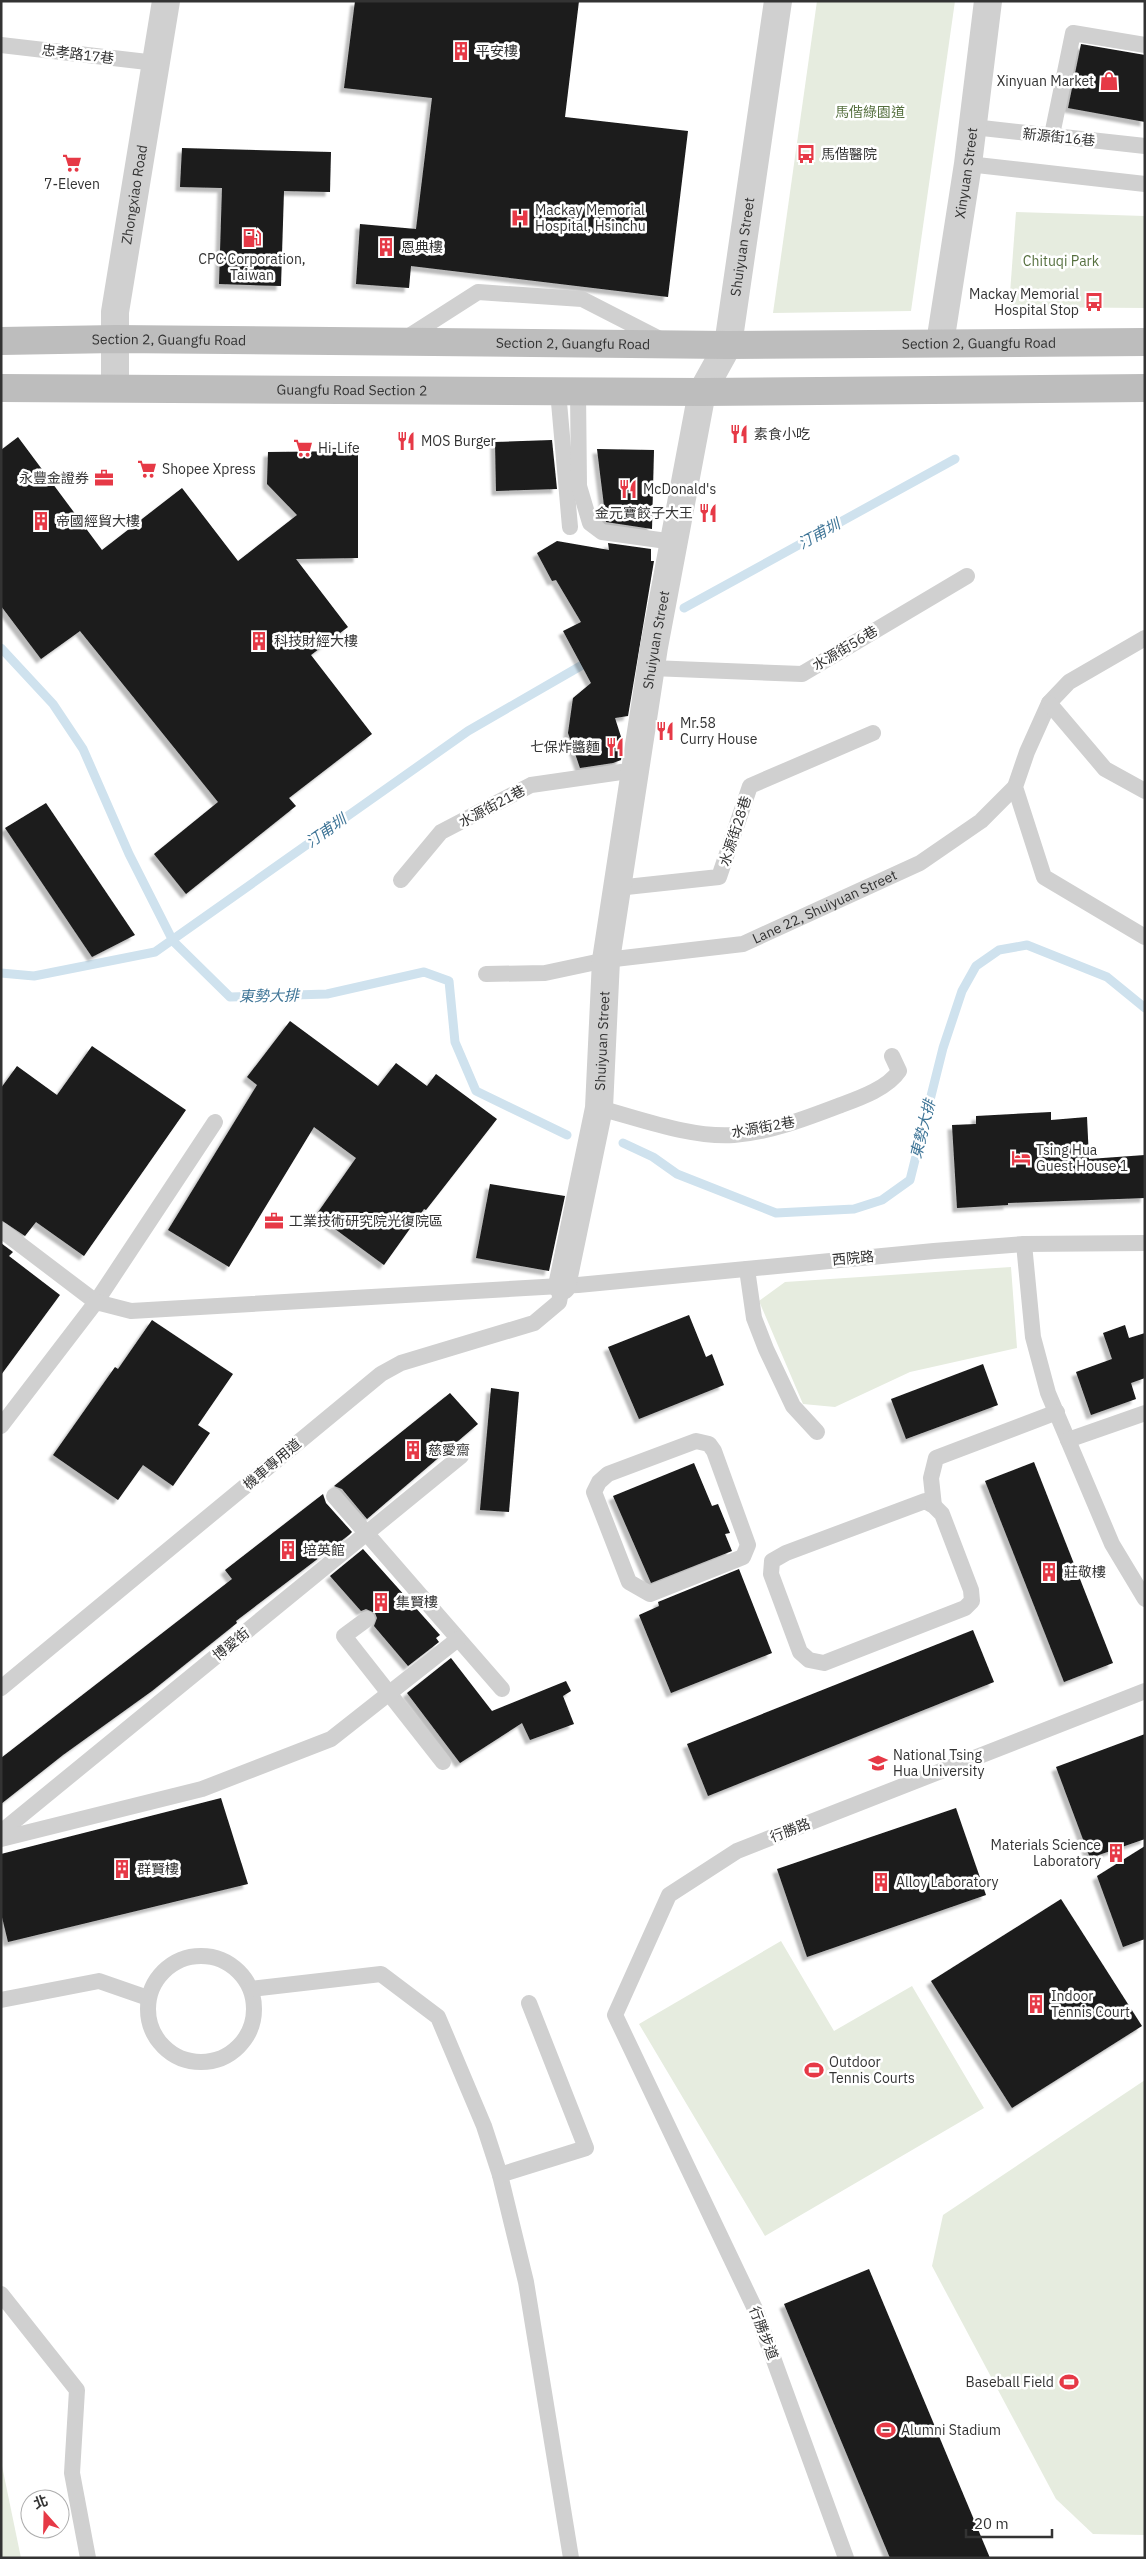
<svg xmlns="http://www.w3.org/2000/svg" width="1146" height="2559" viewBox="0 0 1146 2559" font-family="'IBM Plex Sans','Noto Sans TC',sans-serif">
	<defs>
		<filter id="shadow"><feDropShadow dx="-4.5" dy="4.5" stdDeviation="1" flood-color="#0004"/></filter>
	</defs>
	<rect width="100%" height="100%" fill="#fff"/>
	<g fill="#e6ecdf">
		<path d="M817,1H955L911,311L773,313Z"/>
		<path d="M1016,212L1145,216V308L1009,307Z"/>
		<path d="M1011,1267L1017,1348L910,1372L835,1407L803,1404L759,1301L785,1282Z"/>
		<path d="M781,1941L834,2031L912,1986L984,2108L765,2236L639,2024Z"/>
		<path d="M1145,2080V2535L1093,2534L1056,2499L932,2266L943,2215Z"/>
		<path d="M1,2461L21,2558H1Z"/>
	</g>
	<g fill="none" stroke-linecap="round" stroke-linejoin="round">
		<g stroke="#cfe2ee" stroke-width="9">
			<path d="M684,608L955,459"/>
			<path d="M1,648L53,704L83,749L129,854L173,941L230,997L327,994L424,972L449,981L455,1042L476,1091L567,1135"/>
			<path d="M1,973L34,976L155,952L468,731L591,660"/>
			<path d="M623,1143L653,1157L677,1174L776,1213L854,1209L882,1200L910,1180L943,1048L962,991L976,966L999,950L1027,945L1107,977L1145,1008"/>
		</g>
	</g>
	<g fill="#1a1a1a" filter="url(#shadow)">
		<path d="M355,1H579L565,117L688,131L668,297L411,266L409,288L356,284L360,224L416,229L432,98L344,88Z"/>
		<path d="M1081,44L1145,55V122L1068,108Z"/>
		<path d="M182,148L331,152L330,192L284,191L281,286L219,284L222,188L180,187Z"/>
		<path d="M18,437L102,550L182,488L238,561L297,515L267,484L268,452L358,451V558L296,559L348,627L311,655L372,734L289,798L296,806L186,894L154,854L218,802L80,631L41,659L1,606V450Z"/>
		<path d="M552,440L557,489L496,491L495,442Z"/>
		<path d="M597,449L654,450L652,529L606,522Z"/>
		<path d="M557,541L609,550L608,543L651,549V561H654L628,716L615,718L623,743L621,760L613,763L580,768L568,733L573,698L591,683L563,631L581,622L556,580L552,581L537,553Z"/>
		<path d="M46,803L135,935L92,957L5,828Z"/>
		<path d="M290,1021L378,1086L396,1063L427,1086L436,1074L497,1119L426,1210L424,1209L384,1265L316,1215L356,1158L314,1127L229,1267L168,1230L257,1085L247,1077Z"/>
		<path d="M92,1046L186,1110L84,1256L36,1222L25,1236L1,1220V1088L17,1066L57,1095Z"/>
		<path d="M1051,1112V1120L1087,1117L1089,1159L1145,1155V1198L1008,1203V1205L957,1208L952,1125L976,1124V1116Z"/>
		<path d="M490,1184L565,1196L549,1271L476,1258Z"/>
		<path d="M1,1243L13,1252L9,1256L60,1295L1,1375Z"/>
		<path d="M689,1315L706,1357L712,1354L724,1385L639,1419L608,1347Z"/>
		<path d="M152,1320L233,1374L198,1425L210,1433L173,1486L143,1465L118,1500L53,1455L115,1367L118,1369Z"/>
		<path d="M1125,1325L1129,1338L1145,1333V1378L1131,1383L1136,1399L1091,1415L1076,1372L1112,1359L1103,1333Z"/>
		<path d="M983,1364L998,1405L906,1439L891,1399Z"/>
		<path d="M491,1388L519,1392L509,1512L480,1510Z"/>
		<path d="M450,1393L478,1424L367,1519L342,1489L334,1486Z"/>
		<path d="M1034,1462L1113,1663L1064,1682L985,1481Z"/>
		<path d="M694,1463L712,1506L718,1504L730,1533L725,1534L732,1551L651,1583L613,1496Z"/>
		<path d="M323,1494L326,1503L352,1532L349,1535L236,1621L237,1623L152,1691L63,1755L1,1804V1758L232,1579L225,1570Z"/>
		<path d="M363,1549L440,1635L436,1638L439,1642L408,1666L374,1626L377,1618L375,1613L366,1609L361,1611L330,1576Z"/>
		<path d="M739,1569L772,1653L671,1693L639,1615L659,1606L658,1602Z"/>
		<path d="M973,1630L994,1682L708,1796L687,1744Z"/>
		<path d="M451,1658L492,1711L566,1681L571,1691L563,1696L574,1724L530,1740L522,1723L460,1763L407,1693Z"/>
		<path d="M1145,1734V1839L1090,1858L1056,1767Z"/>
		<path d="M221,1798L248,1884L8,1942L1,1913V1854Z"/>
		<path d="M956,1808L986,1895L807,1957L777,1869Z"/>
		<path d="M1145,1846V1939L1123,1947L1097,1876Z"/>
		<path d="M1061,1899L1142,2026L1012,2108L931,1981Z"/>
		<path d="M869,2269L990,2558H890L784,2304Z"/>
	</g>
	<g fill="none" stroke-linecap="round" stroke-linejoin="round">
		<g stroke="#d0d0d0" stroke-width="16">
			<path d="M1,45L156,63"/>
			<path d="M973,127L1145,146"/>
			<path d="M1052,135L1073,33L1145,45"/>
			<path d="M968,164L1145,184"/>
			<path d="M403,340L478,292L582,299L662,340"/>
			<path d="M558,391L570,527"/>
			<path d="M578,391L579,486L590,523L602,532L674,542"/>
			<path d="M1145,638L1069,682L1049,703L1027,752L1015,787L1044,877L1145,937"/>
			<path d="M651,668L802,674L967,576"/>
			<path d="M1049,703L1105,769L1145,791"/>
			<path d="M401,880L441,832L531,785L635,770"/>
			<path d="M617,888L719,877L750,786L873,733"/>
			<path id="s1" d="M486,974L545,973L606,960L743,944L920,863L981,821L1015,787"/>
			<path d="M599,1108C641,1119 691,1138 734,1135C771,1132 807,1118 841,1105C860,1098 888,1088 899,1071L892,1056"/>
			<path d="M1,1230L96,1302L215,1122"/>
			<path d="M1024,1244L1033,1337L1048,1393L1112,1544L1145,1599"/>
			<path d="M747,1269L754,1318L766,1349L793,1406L817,1432"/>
			<path d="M1,1426L96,1302L131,1311L578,1285L934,1251L1024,1244L1145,1243"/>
			<path d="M1068,1440L1145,1413"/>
			<path d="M696,1441L709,1444L714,1451L748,1545L743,1557L650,1594L629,1582L594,1492L599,1482L608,1474Z"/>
			<path d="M334,1496L502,1689"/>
			<path d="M925,1501L934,1506L942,1514L971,1590L972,1601L965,1608L824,1663L809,1660L800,1652L771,1574L772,1561L786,1553Z"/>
			<path d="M934,1506L931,1478L936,1458L1057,1412"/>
			<path d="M367,1619L344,1636L443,1762"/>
			<path d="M1,1688L381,1374L401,1363L534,1323L559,1302L562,1286"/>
			<path d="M1,1832L461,1456"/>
			<path d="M1,1839L202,1789L331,1739L458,1639"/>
			<circle cx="201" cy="2009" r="53"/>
			<path d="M251,1989L381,1974L438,2017L484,2126L500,2175L526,2282L571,2558"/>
			<path d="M1,2000L99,1981L148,1998"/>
			<path d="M500,2175L586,2148L529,2003"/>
			<path d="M1,2294L77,2390L72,2473L88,2558"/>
			<path d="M846,2558L756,2311L615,2015L669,1895L737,1851L1145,1691"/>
		</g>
		<g stroke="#d0d0d0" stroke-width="28">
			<path id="s2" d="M940,343L968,164L988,1"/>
			<path id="s3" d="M562,1286L599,1108L606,960L654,647L702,392L728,345L778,1"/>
		</g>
		<path stroke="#d0d0d0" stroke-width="28" id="s4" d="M115,388V312L166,1"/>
		<g stroke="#bdbdbd" stroke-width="28">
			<path id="s5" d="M1,341L116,339L728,345L1145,342"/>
			<path id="s6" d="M1,388L702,392L1145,388"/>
		</g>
	</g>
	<defs>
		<g id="building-bare" transform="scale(1.5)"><path d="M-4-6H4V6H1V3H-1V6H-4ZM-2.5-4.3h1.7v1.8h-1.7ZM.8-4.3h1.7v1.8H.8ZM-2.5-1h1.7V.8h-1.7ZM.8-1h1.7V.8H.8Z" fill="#e63946" stroke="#fff" stroke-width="2.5" paint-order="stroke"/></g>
		<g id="shop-bare" transform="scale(1.5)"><path d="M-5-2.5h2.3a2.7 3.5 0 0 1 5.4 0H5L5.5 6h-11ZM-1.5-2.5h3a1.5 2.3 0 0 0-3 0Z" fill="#e63946" stroke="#fff" stroke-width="2.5" paint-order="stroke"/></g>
		<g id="bus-bare" transform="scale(1.5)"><path d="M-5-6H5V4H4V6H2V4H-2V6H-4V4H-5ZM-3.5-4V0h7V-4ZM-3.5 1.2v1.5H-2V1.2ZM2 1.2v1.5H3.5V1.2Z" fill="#e63946" stroke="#fff" stroke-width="2.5" paint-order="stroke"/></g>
		<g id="supermarket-bare" transform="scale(1.5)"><path d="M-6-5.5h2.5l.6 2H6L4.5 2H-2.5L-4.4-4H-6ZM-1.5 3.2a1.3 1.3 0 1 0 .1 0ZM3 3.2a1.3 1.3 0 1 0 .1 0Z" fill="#e63946" stroke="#fff" stroke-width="2.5" paint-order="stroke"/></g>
		<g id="hospital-bare" transform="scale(1.5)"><path d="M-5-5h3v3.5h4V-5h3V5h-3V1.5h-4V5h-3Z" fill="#e63946" stroke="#fff" stroke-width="2.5" paint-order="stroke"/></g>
		<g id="fuel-bare" transform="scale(1.5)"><path d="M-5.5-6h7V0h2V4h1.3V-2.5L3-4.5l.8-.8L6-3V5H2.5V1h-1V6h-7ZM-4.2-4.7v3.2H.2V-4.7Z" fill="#e63946" stroke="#fff" stroke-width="2.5" paint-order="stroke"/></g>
		<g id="restaurant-bare" transform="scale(1.5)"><path d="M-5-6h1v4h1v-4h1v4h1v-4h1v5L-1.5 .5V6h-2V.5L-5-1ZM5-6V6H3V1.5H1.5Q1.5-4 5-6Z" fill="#e63946" stroke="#fff" stroke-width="2.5" paint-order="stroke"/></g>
		<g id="office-bare" transform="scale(1.5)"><path d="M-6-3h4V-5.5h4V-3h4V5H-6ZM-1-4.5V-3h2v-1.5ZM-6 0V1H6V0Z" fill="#e63946" stroke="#fff" stroke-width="2.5" paint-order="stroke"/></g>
		<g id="hotel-bare" transform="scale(1.5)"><path d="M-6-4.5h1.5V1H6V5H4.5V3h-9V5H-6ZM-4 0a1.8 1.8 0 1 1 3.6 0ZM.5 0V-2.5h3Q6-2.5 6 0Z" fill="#e63946" stroke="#fff" stroke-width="2.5" paint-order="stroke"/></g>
		<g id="university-bare" transform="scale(1.5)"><path d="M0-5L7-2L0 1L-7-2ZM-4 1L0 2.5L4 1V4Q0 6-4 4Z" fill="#e63946" stroke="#fff" stroke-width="2.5" paint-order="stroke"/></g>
		<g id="stadium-bare" transform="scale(1.5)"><path d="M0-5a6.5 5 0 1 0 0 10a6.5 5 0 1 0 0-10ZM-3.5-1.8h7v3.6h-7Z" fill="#e63946" stroke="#fff" stroke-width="2.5" paint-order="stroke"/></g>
	</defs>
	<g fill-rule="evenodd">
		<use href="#building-bare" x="461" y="51"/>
		<use href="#shop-bare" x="1109" y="81"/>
		<use href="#bus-bare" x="806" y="154"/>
		<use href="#supermarket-bare" x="72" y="163"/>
		<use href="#hospital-bare" x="520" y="218"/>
		<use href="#fuel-bare" x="252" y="238"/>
		<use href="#building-bare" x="386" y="247"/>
		<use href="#bus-bare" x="1094" y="302"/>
		<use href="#restaurant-bare" x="739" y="434"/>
		<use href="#restaurant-bare" x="406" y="441"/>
		<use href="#supermarket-bare" x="303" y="448"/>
		<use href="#supermarket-bare" x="147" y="469"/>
		<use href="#office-bare" x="104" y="478"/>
		<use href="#restaurant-bare" x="628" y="489"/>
		<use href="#restaurant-bare" x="708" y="513"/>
		<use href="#building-bare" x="41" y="521"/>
		<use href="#building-bare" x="259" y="641"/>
		<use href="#restaurant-bare" x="665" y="731"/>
		<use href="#restaurant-bare" x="615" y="747"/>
		<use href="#hotel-bare" x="1021" y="1158"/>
		<use href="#office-bare" x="274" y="1221"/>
		<use href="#building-bare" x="413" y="1450"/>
		<use href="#building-bare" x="288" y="1550"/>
		<use href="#building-bare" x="1049" y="1572"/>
		<use href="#building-bare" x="381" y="1602"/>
		<use href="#university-bare" x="878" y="1763"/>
		<use href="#building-bare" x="1116" y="1853"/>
		<use href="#building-bare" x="122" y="1869"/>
		<use href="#building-bare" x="881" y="1882"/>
		<use href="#building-bare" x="1036" y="2004"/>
		<use href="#stadium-bare" x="814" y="2070"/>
		<use href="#stadium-bare" x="1069" y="2382"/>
		<use href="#stadium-bare" x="886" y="2430"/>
	</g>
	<g text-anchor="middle" stroke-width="5" stroke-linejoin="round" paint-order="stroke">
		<g font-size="14" fill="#333" stroke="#fff" text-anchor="start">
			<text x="476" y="56">平安樓</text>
			<text x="1094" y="86" text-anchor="end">Xinyuan Market</text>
			<text x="821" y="159">馬偕醫院</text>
			<text x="72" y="189" text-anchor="middle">7-Eleven</text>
			<text x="535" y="215">Mackay Memorial<tspan x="535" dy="16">Hospital, Hsinchu</tspan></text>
			<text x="401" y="252">恩典樓</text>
			<text x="252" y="264" text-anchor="middle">CPC Corporation,<tspan x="252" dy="16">Taiwan</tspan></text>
			<text x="1079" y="299" text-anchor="end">Mackay Memorial<tspan x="1079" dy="16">Hospital Stop</tspan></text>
			<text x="754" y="439">素食小吃</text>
			<text x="421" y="446">MOS Burger</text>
			<text x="318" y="453">Hi-Life</text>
			<text x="162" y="474">Shopee Xpress</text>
			<text x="89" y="483" text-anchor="end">永豐金證券</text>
			<text x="643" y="494">McDonald's</text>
			<text x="693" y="518" text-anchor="end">金元寶餃子大王</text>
			<text x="56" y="526">帝國經貿大樓</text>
			<text x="274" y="646">科技財經大樓</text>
			<text x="680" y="728">Mr.58<tspan x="680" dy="16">Curry House</tspan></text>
			<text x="600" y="752" text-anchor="end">七保炸醬麵</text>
			<text x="1036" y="1155">Tsing Hua<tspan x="1036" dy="16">Guest House 1</tspan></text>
			<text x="289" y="1226">工業技術研究院光復院區</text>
			<text x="428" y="1455">慈愛齋</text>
			<text x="303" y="1555">培英館</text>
			<text x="1064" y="1577">莊敬樓</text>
			<text x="396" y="1607">集賢樓</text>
			<text x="893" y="1760">National Tsing<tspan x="893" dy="16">Hua University</tspan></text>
			<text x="1101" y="1850" text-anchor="end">Materials Science<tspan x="1101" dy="16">Laboratory</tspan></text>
			<text x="137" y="1874">群賢樓</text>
			<text x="896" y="1887">Alloy Laboratory</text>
			<text x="1051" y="2001">Indoor<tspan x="1051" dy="16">Tennis Court</tspan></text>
			<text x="829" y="2067">Outdoor<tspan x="829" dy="16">Tennis Courts</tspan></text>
			<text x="1054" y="2387" text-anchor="end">Baseball Field</text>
			<text x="901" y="2435">Alumni Stadium</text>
		</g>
		<g font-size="14" fill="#333" stroke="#fff">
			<text transform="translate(78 54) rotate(7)" y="5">忠孝路17巷</text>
			<text transform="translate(1059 137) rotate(6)" y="5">新源街16巷</text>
			<text dy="5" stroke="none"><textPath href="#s2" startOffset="172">Xinyuan Street</textPath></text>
			<text dy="5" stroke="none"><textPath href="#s4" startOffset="195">Zhongxiao Road</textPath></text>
			<text dy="5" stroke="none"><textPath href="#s3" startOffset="1059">Shuiyuan Street</textPath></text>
			<text dy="5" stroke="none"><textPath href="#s5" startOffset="168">Section 2, Guangfu Road</textPath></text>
			<text dy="5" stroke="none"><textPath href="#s5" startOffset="572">Section 2, Guangfu Road</textPath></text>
			<text dy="5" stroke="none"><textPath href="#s5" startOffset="978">Section 2, Guangfu Road</textPath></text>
			<text dy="5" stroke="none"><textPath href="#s6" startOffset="351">Guangfu Road Section 2</textPath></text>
			<text dy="5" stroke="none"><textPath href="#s3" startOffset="654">Shuiyuan Street</textPath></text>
			<text transform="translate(845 648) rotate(-31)" y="5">水源街56巷</text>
			<text transform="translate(492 806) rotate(-28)" y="5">水源街21巷</text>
			<text transform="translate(735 831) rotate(-72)" y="5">水源街28巷</text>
			<text dy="5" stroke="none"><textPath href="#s1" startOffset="349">Lane 22, Shuiyuan Street</textPath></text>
			<text dy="5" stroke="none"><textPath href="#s3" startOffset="249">Shuiyuan Street</textPath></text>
			<text transform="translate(763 1127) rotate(-10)" y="5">水源街2巷</text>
			<text transform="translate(853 1258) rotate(-5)" y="5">西院路</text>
			<text transform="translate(272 1464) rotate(-40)" y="5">機車專用道</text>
			<text transform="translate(231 1644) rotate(-39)" y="5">博愛街</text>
			<text transform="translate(790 1830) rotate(-21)" y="5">行勝路</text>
			<text transform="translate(764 2333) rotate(69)" y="5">行勝步道</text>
		</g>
		<g font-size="14" fill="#56703f" stroke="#fff">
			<text x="870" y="117">馬偕綠園道</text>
			<text x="1061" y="266">Chituqi Park</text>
		</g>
		<g font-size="15" font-style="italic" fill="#3f7597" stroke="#fff">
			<text transform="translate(819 534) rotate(-29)" y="5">汀甫圳</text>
			<text transform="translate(326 831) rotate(-35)" y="5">汀甫圳</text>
			<text transform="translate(269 996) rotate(-1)" y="5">東勢大排</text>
			<text transform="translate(923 1129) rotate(-76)" y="5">東勢大排</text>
		</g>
	</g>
	<rect width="1146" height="2559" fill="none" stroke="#333333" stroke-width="5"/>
	<g transform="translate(45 2514) rotate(340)"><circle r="24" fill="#ffffff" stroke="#adadad"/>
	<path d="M0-4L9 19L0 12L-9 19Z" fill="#e63946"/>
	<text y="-8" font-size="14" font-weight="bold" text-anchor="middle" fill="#333333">北</text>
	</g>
	<path d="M966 2529v8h86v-8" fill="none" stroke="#333333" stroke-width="2.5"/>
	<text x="974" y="2529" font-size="15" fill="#333333" stroke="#ffffff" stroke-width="4" paint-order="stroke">20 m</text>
</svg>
